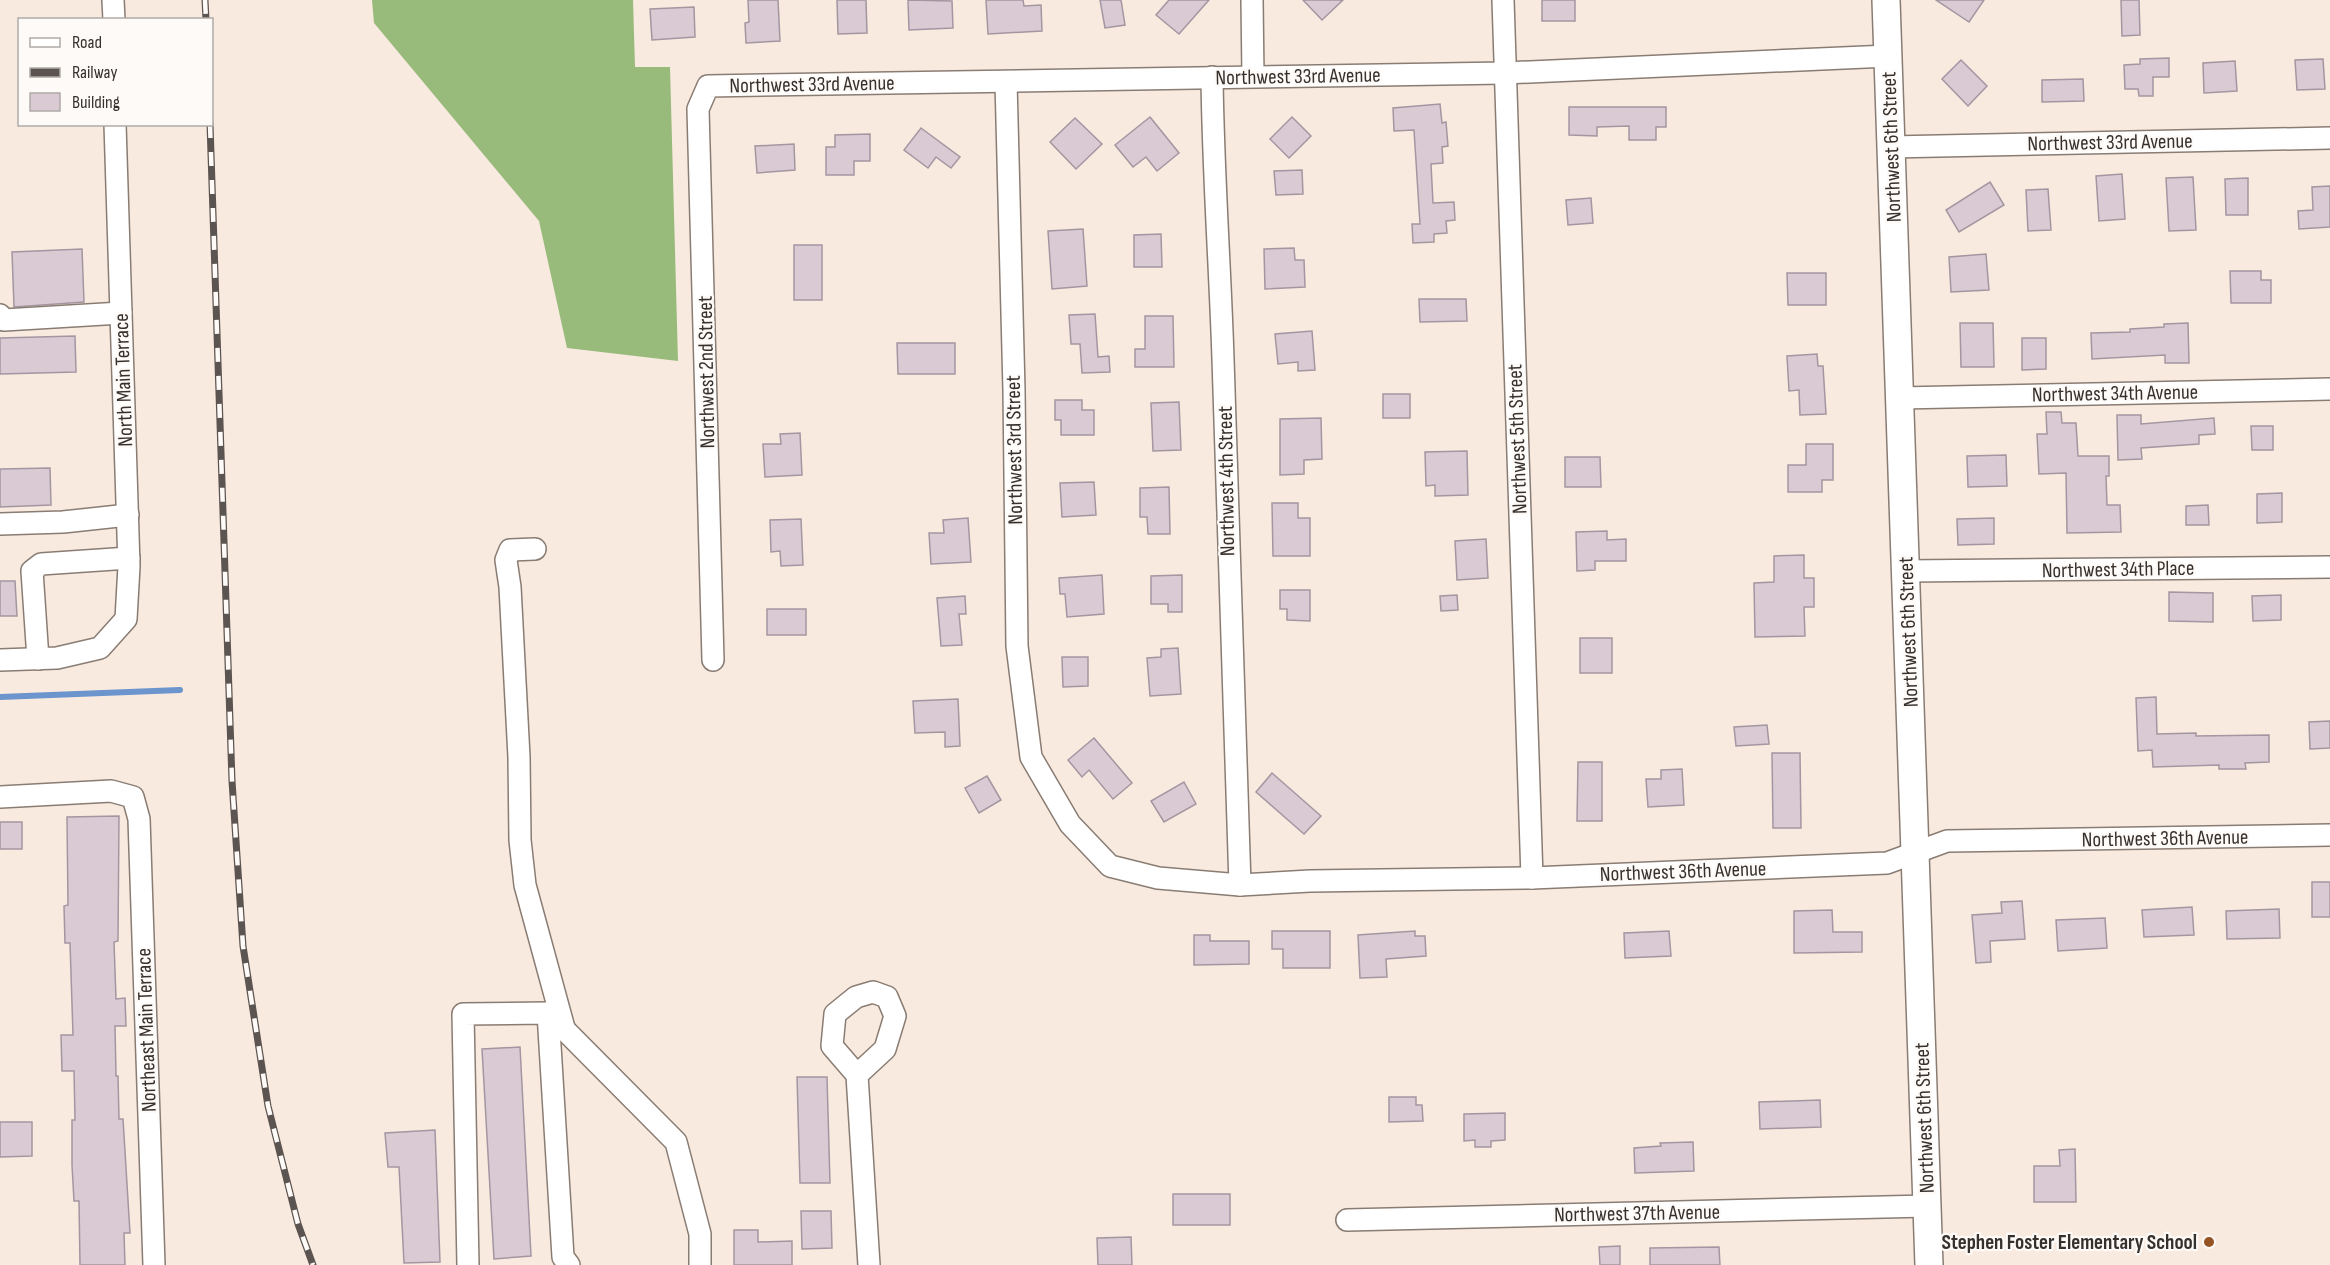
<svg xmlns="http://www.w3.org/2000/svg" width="2330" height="1265" viewBox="0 0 2330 1265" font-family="'Sofia Sans Condensed',sans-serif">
	<rect width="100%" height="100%" fill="#f9eae0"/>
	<path fill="#98bb7b" d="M372,0H633L635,67H670L678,361L567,348L539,221L374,23Z"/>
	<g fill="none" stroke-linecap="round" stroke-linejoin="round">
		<path stroke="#6b95cc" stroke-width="6" d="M0,697L180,690"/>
	</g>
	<g fill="#d9cad4" stroke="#a496a0" stroke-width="1.5">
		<path d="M748,0H778L780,41L746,43L745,23L749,22Z"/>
		<path d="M837,0H866L867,33L838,34Z"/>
		<path d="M908,0L952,1L953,28L909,30Z"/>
		<path d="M986,0H1023L1024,6L1041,5L1042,31L988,34Z"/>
		<path d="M1100,0H1121L1125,25L1105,28Z"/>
		<path d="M1169,0H1209L1179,34L1156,15Z"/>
		<path d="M1303,0H1343L1322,20Z"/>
		<rect x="1542" y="0" width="33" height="21"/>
		<path d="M1936,0H1984L1969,22Z"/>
		<path d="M2121,0H2139L2140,35L2122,36Z"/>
		<path d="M694,7L695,37L652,40L650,9Z"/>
		<path d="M2169,58V77H2153V96H2139L2138,89H2125L2124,65L2140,64V59Z"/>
		<path d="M2323,59L2325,89L2297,90L2295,60Z"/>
		<path d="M1961,60L1987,86L1968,106L1942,79Z"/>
		<path d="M2235,61L2237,91L2204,93L2203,63Z"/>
		<path d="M2083,79L2084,101L2042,102V80Z"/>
		<path d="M1440,104L1442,123L1446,122L1448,146L1442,147L1443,163L1431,164L1433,203L1454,202L1455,220L1446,221L1447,233L1434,234V242L1413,243L1412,224H1420L1414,130L1394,131L1393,108Z"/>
		<path d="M1569,107H1666V127H1656V140H1629V126L1597,127V136L1569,135Z"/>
		<path d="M1150,117L1179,153L1157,171L1146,157L1133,167L1115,145Z"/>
		<path d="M1292,117L1311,136L1289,158L1270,139Z"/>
		<path d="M1075,118L1102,144L1076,169L1050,142Z"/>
		<path d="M921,128L960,157L951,168L936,157L928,168L904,150Z"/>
		<path d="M870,134V161H854V175H826V147H835V135Z"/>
		<path d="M794,144L795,170L757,173L755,146Z"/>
		<path d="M1302,170L1303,194L1276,195L1274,171Z"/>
		<path d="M2122,174L2125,219L2099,221L2096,176Z"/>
		<path d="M2193,177L2196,230L2169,231L2166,178Z"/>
		<path d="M2248,178V215H2226L2225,179Z"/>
		<path d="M1990,182L2004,205L1959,232L1946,210Z"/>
		<path d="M2330,186V227L2299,229L2298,211L2313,210L2312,187Z"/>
		<path d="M2048,189L2051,230L2028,231L2026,190Z"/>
		<path d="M1591,198L1593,223L1568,225L1566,200Z"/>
		<path d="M1083,229L1087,286L1052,289L1048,231Z"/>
		<path d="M1161,234L1162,267H1134V235Z"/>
		<rect x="794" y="245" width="28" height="55"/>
		<path d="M1294,248L1295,260H1304L1305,287L1265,289L1264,249Z"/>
		<path d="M82,249L84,302L14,307L12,252Z"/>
		<path d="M1986,254L1989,290L1951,292L1949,257Z"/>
		<path d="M2230,271H2261V280H2271V303H2231Z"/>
		<path d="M1787,273H1826V305H1788Z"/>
		<path d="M1419,299H1466L1467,321L1420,322Z"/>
		<path d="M1095,314L1098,357L1109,356L1110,372L1082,373L1080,344H1071L1069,315Z"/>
		<path d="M1145,316H1173L1174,367H1135V349H1145Z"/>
		<path d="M1960,323H1993L1994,367H1961Z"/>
		<path d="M2188,323L2189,363H2165V355L2092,359L2091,333L2130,332V329L2164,327V324Z"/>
		<path d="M1312,331L1315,370L1298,371V362L1278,364L1275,334Z"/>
		<path d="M75,336L76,372L0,374V338Z"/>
		<path d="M2022,338H2046V369L2022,370Z"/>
		<path d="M897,343H955V374H898Z"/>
		<path d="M1817,354L1818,366H1823L1826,414L1800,415L1799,390L1789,391L1787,356Z"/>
		<rect x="1383" y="394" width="27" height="24"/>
		<path d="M1055,400H1082V410H1094V435H1061V420H1055Z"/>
		<path d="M1179,402L1181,450L1153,451L1151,403Z"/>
		<path d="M2046,412H2061L2062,423H2076L2078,456H2109V476H2106L2107,505H2120L2121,532L2067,533L2066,473L2039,474L2037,434H2047Z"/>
		<path d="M2117,415H2141V424L2214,418L2215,434L2199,435V444L2141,448L2142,459L2118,460Z"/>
		<path d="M1321,418L1322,459L1304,460V474L1280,475V419Z"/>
		<path d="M2251,426H2273V450H2252Z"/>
		<path d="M800,433L802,475L765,477L763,444H781L780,434Z"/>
		<path d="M1806,444H1833V480H1822V492H1788V465H1806Z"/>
		<path d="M1467,451L1468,495L1435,496V485L1426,486L1425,452Z"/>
		<path d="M2006,455L2007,486L1968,487L1967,456Z"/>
		<path d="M1565,457H1600L1601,487H1565Z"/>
		<path d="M50,468L51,505L0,507V469Z"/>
		<path d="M1094,482L1096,515L1062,517L1060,483Z"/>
		<path d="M1169,487L1170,534H1148L1147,517H1140V488Z"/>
		<path d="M2282,493V522L2257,523V494Z"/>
		<path d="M1272,503H1298V518H1310V556H1273Z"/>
		<path d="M2208,505L2209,525H2186V506Z"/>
		<path d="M968,518L971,562L931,564L929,533H944L943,520Z"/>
		<path d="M1994,518V544L1958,545L1957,519Z"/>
		<path d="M801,519L803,565L781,566L780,551L771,552L770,520Z"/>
		<path d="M1607,531V540L1626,539V561H1595V570L1577,571L1576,532Z"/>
		<path d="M1486,539L1488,578L1457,580L1455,541Z"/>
		<path d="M1804,555V578H1814V607H1804L1805,636L1755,637L1754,583L1774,582V556Z"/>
		<path d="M1102,575L1104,614L1067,617L1065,594H1060L1059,578Z"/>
		<path d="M1182,575V612H1168V604H1151V576Z"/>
		<path d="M0,581H15L17,616H0Z"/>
		<path d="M1280,590H1310V621L1287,620V609H1280Z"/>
		<path d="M2169,592L2213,593V622L2169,621Z"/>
		<path d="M1457,595L1458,610L1441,611L1440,596Z"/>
		<path d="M2281,595V620L2253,621L2252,596Z"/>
		<path d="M965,596L966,614H959L962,645L941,646L937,598Z"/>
		<rect x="767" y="609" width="39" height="26"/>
		<rect x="1580" y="638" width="32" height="35"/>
		<path d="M1178,648L1181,694L1150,696L1147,658L1161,657V649Z"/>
		<path d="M1062,657H1088V686L1063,687Z"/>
		<path d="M2156,697L2157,734L2196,733V736L2269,735V762L2245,763L2246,769H2219V765L2153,767L2152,750L2138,751L2136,698Z"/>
		<path d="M958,699L960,746L945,747V732L915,733L913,701Z"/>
		<path d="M2330,721V748L2310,749L2309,722Z"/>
		<path d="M1767,725L1769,744L1736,746L1734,727Z"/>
		<path d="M1094,738L1132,783L1113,799L1089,770L1082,777L1068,760Z"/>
		<path d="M1772,753H1800L1801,828H1773Z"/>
		<path d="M1578,762H1602V821H1577Z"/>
		<path d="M1682,769L1684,805L1648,807L1646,779H1661V770Z"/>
		<path d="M1272,773L1321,816L1304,834L1256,792Z"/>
		<path d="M987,776L1001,800L979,813L965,788Z"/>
		<path d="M1184,782L1196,804L1164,822L1151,801Z"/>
		<path d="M119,816L118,941L114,942L116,999L125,998L126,1026H115L116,1076H118L119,1119H123L130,1233H124L125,1265H80L79,1201H74L72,1165V1120H75L74,1071H62L61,1035H73L70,943H65L64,906L68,905L67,817Z"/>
		<rect x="0" y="822" width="22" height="27"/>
		<rect x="2312" y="882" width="18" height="35"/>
		<path d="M2022,901L2025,939L1990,941L1991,962L1976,963L1972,915L2002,913L2001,902Z"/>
		<path d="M2192,907L2194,935L2144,937L2142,910Z"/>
		<path d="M2279,909L2280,938L2227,939L2226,911Z"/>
		<path d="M1832,910L1833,932H1862V952L1794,953V911Z"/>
		<path d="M2105,918L2107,948L2058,951L2056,920Z"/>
		<path d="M1272,931H1330V968H1283V949H1272Z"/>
		<path d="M1415,931V936H1425L1426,956L1386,959L1387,977L1360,978L1358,935Z"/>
		<path d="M1669,931L1671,956L1625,958L1624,933Z"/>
		<path d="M1194,935H1210V941H1249V964L1194,965Z"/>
		<path d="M520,1047L531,1256L494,1259L482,1049Z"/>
		<path d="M797,1077H827L830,1183H800Z"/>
		<path d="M1389,1097H1416V1105H1422L1423,1121L1389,1122Z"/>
		<path d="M1820,1100L1821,1127L1760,1129L1759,1102Z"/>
		<path d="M1505,1113V1140L1491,1141V1147H1475V1140L1464,1141V1114Z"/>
		<path d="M0,1122H32V1156L0,1157Z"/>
		<path d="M435,1130L440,1262L404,1263L399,1167H388L385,1133Z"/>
		<path d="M1693,1142L1694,1171L1635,1173L1634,1148L1661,1146L1660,1143Z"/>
		<path d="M2075,1149L2076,1202H2034V1166H2060L2059,1150Z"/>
		<rect x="1173" y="1194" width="57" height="31"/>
		<path d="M801,1211H831L832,1248L802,1249Z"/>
		<path d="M734,1230H758V1242L792,1241V1265H734Z"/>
		<path d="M1131,1237L1132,1265H1098L1097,1238Z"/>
		<path d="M1620,1246V1265H1600L1599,1247Z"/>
		<path d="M1719,1247L1720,1265H1650V1248Z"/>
	</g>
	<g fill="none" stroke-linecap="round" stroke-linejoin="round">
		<g stroke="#897c73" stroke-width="24">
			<g id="minor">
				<path d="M113,0L114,20"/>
				<path d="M1252,0L1253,76"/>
				<path d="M1503,0L1532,878"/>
				<path d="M1212,77C1213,171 1220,265 1223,359C1228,534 1233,709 1240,885"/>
				<path d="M1006,82L1014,390L1017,646L1031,757L1070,824L1110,866L1158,878L1240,885L1310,881L1532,878L1887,863L1947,841L2330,835"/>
				<path d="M1891,147L2330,138"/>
				<path d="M0,315L4,320L121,313"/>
				<path d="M1900,398L2330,389"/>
				<path d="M0,524L63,522L128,515"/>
				<path d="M535,549L510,550L506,560L510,587L519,757L520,840L525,885L564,1028"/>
				<path d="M1906,571L2330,567"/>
				<path d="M38,659L32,571L41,564L129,558"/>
				<path d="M0,660L57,658L100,648L126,619L129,566L115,124"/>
				<path d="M713,660L698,109L708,86L1505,73L1888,56"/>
				<path d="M0,797L111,791L133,797L139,819L154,1265"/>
				<path d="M548,1013L563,1257L569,1265"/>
				<path d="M857,1075L885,1049L895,1016L887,997L873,992L856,997L835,1014L832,1046L857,1075L869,1265"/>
				<path d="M1347,1220L1927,1206"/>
				<path d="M468,1265L463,1014L548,1013L676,1142L700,1234V1265"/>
			</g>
		</g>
		<g stroke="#897c73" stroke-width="30">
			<path id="major" d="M1886,0L1929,1265"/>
		</g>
		<use href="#minor" stroke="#fff" stroke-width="21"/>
		<use href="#major" stroke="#fff" stroke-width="27"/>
		<g stroke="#5c5450" stroke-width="7">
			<g id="rail">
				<path d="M205,0L206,20"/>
				<path d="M210,124L232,781L243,946L268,1106L298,1224L313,1265"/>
			</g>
		</g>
		<use href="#rail" stroke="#fdfaf8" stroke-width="4.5" stroke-dasharray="14" stroke-linecap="butt"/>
	</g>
	<circle fill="#965324" stroke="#fdfaf8" stroke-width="2" cx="2209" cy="1242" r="6"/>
	<g text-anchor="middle" stroke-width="4.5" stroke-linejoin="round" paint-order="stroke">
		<g font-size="21" fill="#37312e" stroke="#fdfaf8">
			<text transform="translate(1298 76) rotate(-1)" y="7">Northwest 33rd Avenue</text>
			<text transform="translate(812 84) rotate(-1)" y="7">Northwest 33rd Avenue</text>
			<text transform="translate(2110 142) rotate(-1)" y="7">Northwest 33rd Avenue</text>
			<text transform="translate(1891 147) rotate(-92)" y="7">Northwest 6th Street</text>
			<text transform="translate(706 372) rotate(-91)" y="7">Northwest 2nd Street</text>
			<text transform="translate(123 380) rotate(-92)" y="7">North Main Terrace</text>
			<text transform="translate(2115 393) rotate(-1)" y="7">Northwest 34th Avenue</text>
			<text transform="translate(1517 439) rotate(-92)" y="7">Northwest 5th Street</text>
			<text transform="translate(1014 450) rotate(-91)" y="7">Northwest 3rd Street</text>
			<text transform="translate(1226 481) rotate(-91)" y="7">Northwest 4th Street</text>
			<text transform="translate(2118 569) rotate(-1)" y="7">Northwest 34th Place</text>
			<text transform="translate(1908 632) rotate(-92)" y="7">Northwest 6th Street</text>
			<text transform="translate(2165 838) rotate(-1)" y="7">Northwest 36th Avenue</text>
			<text transform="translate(1683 871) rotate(-2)" y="7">Northwest 36th Avenue</text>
			<text transform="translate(146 1030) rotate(-92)" y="7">Northeast Main Terrace</text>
			<text transform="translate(1924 1118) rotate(-92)" y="7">Northwest 6th Street</text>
			<text transform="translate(1637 1213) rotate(-1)" y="7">Northwest 37th Avenue</text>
		</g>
		<g font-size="21" font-weight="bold" fill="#37312e" stroke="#fdfaf8" text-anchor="end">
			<text x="2197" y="1249">Stephen Foster Elementary School</text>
		</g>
	</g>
	<rect x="18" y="18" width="195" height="108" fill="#fdfaf8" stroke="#aeaaa7" stroke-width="1.5"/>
	<rect x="30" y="38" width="30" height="9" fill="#ffffff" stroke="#aeaaa7" stroke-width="1.5"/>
	<text x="72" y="48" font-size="18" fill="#37312e">Road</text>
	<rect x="30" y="68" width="30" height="9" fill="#5c5450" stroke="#aeaaa7" stroke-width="1.5"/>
	<text x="72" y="78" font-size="18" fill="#37312e">Railway</text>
	<rect x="30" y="93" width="30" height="18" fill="#d9cad4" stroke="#aeaaa7" stroke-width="1.5"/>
	<text x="72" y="108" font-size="18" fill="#37312e">Building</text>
</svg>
